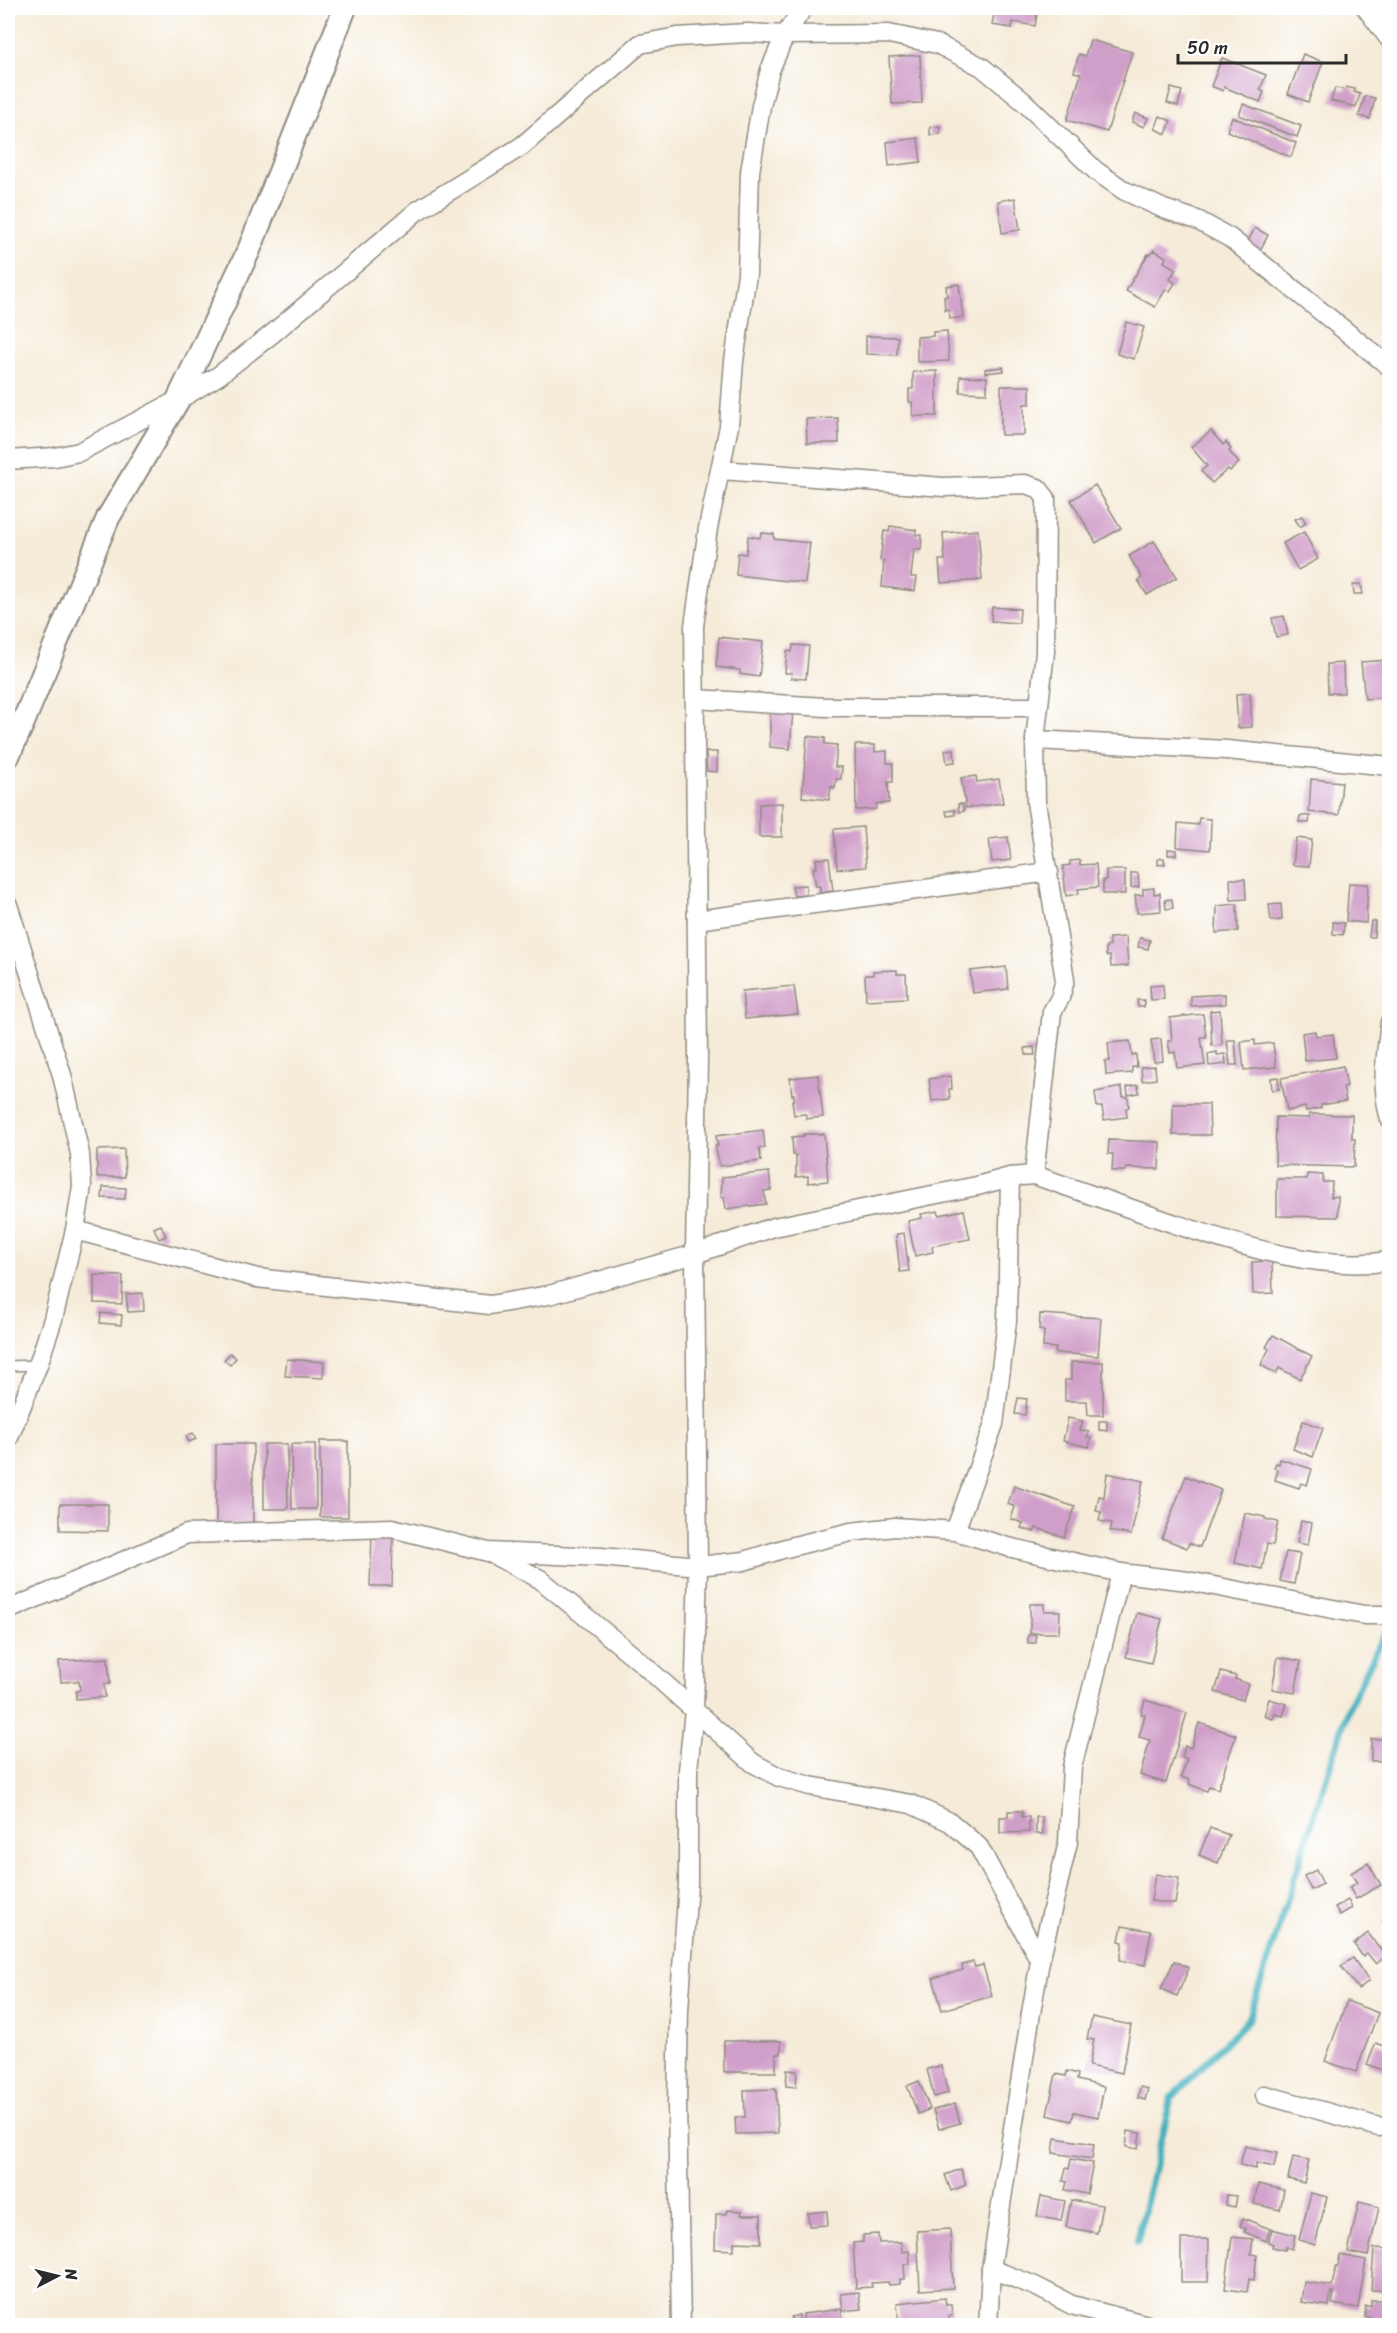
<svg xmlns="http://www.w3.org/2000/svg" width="1397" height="2333" viewBox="0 0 1397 2333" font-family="Sriracha,sans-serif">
	<rect width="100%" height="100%" fill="#fff"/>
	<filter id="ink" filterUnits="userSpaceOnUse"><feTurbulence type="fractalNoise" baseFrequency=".0167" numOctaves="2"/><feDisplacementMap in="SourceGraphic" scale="12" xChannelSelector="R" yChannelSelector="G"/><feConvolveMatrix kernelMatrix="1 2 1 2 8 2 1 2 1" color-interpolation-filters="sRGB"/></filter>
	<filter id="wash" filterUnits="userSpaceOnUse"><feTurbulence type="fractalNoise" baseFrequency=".008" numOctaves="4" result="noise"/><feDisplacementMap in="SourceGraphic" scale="24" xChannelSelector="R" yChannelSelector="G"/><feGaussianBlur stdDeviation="1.35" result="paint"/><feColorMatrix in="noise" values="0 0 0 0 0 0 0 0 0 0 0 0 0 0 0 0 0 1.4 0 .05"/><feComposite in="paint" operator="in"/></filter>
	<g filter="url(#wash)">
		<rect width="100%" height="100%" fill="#f5ebd8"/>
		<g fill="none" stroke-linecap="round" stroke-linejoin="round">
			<path stroke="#42b0be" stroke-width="7" d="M1137,2242L1171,2098L1249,2019L1350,1704L1390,1624"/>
		</g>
		<g id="blocks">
			<g fill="#d09fc9">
				<path d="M995,8H1038L1035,26L1013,22L1012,28L992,25Z"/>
				<path d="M1090,40L1132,52L1107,132L1067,120L1081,74L1074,72L1079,54L1085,56Z"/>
				<path d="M1303,54L1323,62L1308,102L1288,94Z"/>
				<path d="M920,55L922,103L892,104L889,57Z"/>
				<path d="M1222,58L1266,75L1260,90L1264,92L1260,102L1224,87L1223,91L1211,86Z"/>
				<path d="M1346,87L1355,89L1354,92L1360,94L1356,107L1331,101L1335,88L1345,90Z"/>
				<path d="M1171,88L1182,91L1178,106L1167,103Z"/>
				<path d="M1365,96L1375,98L1370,119L1359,116Z"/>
				<path d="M1243,104L1301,126L1297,137L1239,115Z"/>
				<path d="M1135,113L1148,118L1144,127L1132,122Z"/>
				<path d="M1160,116L1171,121L1166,134L1155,129Z"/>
				<path d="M1232,117L1296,143L1291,157L1227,131Z"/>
				<path d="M940,126V134L930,135V127Z"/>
				<path d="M918,138L921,162L889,166L887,142Z"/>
				<path d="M1015,198L1020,230L1002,233L998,201Z"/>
				<path d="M1255,228L1268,235L1259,252L1246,245Z"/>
				<path d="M1154,250L1166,257L1164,262L1176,269L1170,279L1175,283L1170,291L1166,289L1155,307L1126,291L1148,254L1150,255Z"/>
				<path d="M959,284L963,317L950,319L949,309L945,310L944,297L947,296L946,286Z"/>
				<path d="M1126,322L1144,327L1134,359L1117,354Z"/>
				<path d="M947,331L949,361L917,362V337L933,336V332Z"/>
				<path d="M866,336L898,337L897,355L866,354Z"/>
				<path d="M1003,367L1004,371L985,373V369Z"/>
				<path d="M937,371V416H913L912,402H909V389H913V372Z"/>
				<path d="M960,376L987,377V393L960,392Z"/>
				<path d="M1001,386H1030V404H1024V435H1001Z"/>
				<path d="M838,418L839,443H807L806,419Z"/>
				<path d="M1211,431L1223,445L1226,442L1231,449L1229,451L1239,463L1230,471L1228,469L1212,483L1201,471L1207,466L1191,447Z"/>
				<path d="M1095,485L1121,528L1096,543L1071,500Z"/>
				<path d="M1302,516L1306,523L1300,527L1295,519Z"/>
				<path d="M890,526L916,530V535H922L921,550L914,549L911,577H917L915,591L882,587L884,561L880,560L884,531L889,532Z"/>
				<path d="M978,530L982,580L941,583L939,560H945L943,533Z"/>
				<path d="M1304,532L1318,559L1298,570L1283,543Z"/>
				<path d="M761,533L774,534V539L810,543L805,583L736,575L738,553L746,554L748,536L760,538Z"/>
				<path d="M1154,541L1177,577L1147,595L1138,580L1142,578L1129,556Z"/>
				<path d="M1361,584L1363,594H1354L1353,585Z"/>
				<path d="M992,607L1020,609L1019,623L991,621Z"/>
				<path d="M1284,616L1288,635L1276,637L1272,618Z"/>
				<path d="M719,637L763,642L759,677L740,674V670L716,667Z"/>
				<path d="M793,645L809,646L806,679L791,678L792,673H785L787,651L792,652Z"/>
				<path d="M1388,660L1390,674L1386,675L1388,697L1365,699L1361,662Z"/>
				<path d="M1343,663L1344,693H1328L1327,664Z"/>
				<path d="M1250,693L1252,727L1238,728L1236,694Z"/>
				<path d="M770,709L793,711L790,749L770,747Z"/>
				<path d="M807,736L825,738V744L837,745L835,767H842L841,779H836L835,788L831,787L829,800L802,797Z"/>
				<path d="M855,745H875V752L887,751V763H893V782H888L889,803L876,804V809L856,810Z"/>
				<path d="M954,749L955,762L947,763L945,750Z"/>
				<path d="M706,752H717V772L707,771Z"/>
				<path d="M976,776L977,782L999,779L1003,803L966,808L961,778Z"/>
				<path d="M1311,779L1342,782L1339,815L1309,812Z"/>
				<path d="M782,803V837H759V804Z"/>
				<path d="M958,804H963L964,811L959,812Z"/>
				<path d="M955,810V815L947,816L946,811Z"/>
				<path d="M1300,816H1310L1309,823L1299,822Z"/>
				<path d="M1199,818L1211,819L1210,850L1177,847L1178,823L1198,825Z"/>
				<path d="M863,827L866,867L837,869L834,829Z"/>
				<path d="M1008,837L1011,860L992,862L989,839Z"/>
				<path d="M1296,838L1312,840L1309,866L1293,865Z"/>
				<path d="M1168,849L1176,850V855H1168Z"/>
				<path d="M829,858L833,891L820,893V886H816L813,868H817L816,859Z"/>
				<path d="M1164,858L1165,864L1158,865V859Z"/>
				<path d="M1080,860V865L1096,864L1098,887L1078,889L1079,894L1066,896L1063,866L1070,865V861Z"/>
				<path d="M1106,870H1125V894H1103V880H1106Z"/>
				<path d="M1131,873H1138L1139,887L1131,888Z"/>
				<path d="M1230,879H1245L1246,899L1231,900Z"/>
				<path d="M1349,883L1368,884L1366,923L1346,921Z"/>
				<path d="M806,885V895L794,896L792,886Z"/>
				<path d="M1154,888V894L1160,893L1161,911L1137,913L1135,895H1143V889Z"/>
				<path d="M1172,899L1173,908L1166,909L1165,900Z"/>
				<path d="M1237,904L1238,931L1216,933L1217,906Z"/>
				<path d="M1281,904L1282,920L1271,921L1269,905Z"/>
				<path d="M1371,921H1375L1374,937H1369Z"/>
				<path d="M1333,922L1344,923L1343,935L1333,934Z"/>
				<path d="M1126,937L1128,966L1111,967L1110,956H1106V947L1110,946L1109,938Z"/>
				<path d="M1140,938L1150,940L1148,949L1138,947Z"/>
				<path d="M1006,967L1008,989L973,993L970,971Z"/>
				<path d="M897,970V974H906L907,998L866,1000L865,975H873V971Z"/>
				<path d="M1163,985L1164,999L1151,1000L1150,986Z"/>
				<path d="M794,986L798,1014L745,1019L742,991Z"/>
				<path d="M1225,994V1004L1191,1006V996Z"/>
				<path d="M1137,1000H1144V1007H1138Z"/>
				<path d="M1220,1010L1222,1045L1212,1046L1210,1011Z"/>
				<path d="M1203,1014L1206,1037H1201L1205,1065L1177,1068L1175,1052L1170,1053L1168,1041H1172L1170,1018Z"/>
				<path d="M1315,1031L1316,1036L1333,1034L1336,1058L1305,1061L1302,1033Z"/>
				<path d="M1161,1039L1163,1061L1154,1062L1151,1040Z"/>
				<path d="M1227,1040H1235L1237,1065H1230Z"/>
				<path d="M1255,1040V1045L1273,1043L1276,1067L1244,1070L1241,1042Z"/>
				<path d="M1130,1041L1132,1055L1136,1054L1137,1067H1132V1073L1106,1075L1105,1061H1110L1108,1043Z"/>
				<path d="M1034,1047L1035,1055H1026L1025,1048Z"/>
				<path d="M1217,1052V1055L1225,1054L1226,1064L1209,1066L1208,1054Z"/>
				<path d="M1155,1066L1156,1079L1142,1081L1141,1067Z"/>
				<path d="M1343,1066L1347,1086L1343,1087L1346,1101L1321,1105V1108L1306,1111L1305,1107L1287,1111L1281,1078Z"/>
				<path d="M818,1075L823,1117L806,1119V1114L794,1115L792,1101L794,1100V1094L792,1095L790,1078Z"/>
				<path d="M951,1076L952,1089H949L950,1099L932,1101L929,1079Z"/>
				<path d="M1278,1077L1279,1089L1272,1090L1271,1078Z"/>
				<path d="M1138,1085L1139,1093L1128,1095L1127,1087Z"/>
				<path d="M1122,1087L1123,1097H1128L1129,1107L1126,1108L1127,1117L1104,1120L1102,1107H1097L1095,1092Z"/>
				<path d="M1173,1104H1209L1210,1135H1173Z"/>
				<path d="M1309,1114L1352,1115V1139H1355L1354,1167L1275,1165L1276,1117L1309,1118Z"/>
				<path d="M763,1130L765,1148H759L761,1161L720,1166L715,1146H718L716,1136Z"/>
				<path d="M803,1134H824L828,1181L808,1183V1176L796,1177V1155H793L792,1137L804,1136Z"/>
				<path d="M1109,1140L1160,1142L1159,1169L1126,1168V1171H1112L1113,1154H1108Z"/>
				<path d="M124,1149L125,1177H97V1150Z"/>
				<path d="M769,1172L771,1190L764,1191L766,1204L726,1209L724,1197H721L722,1177Z"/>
				<path d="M1307,1174L1323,1175V1182H1332L1331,1197L1338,1196V1217L1277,1216V1179H1307Z"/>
				<path d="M103,1187L126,1188L125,1199L102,1198Z"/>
				<path d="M964,1210L970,1239L932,1246L933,1252L915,1256L908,1221L922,1218L921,1214L938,1211L939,1215Z"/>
				<path d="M161,1225L166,1236L159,1239L154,1228Z"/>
				<path d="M904,1233L909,1271L900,1272L896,1237L897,1234Z"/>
				<path d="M1272,1261L1273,1293L1253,1294L1252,1262Z"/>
				<path d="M94,1275L123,1276L122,1304L94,1303Z"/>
				<path d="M143,1293L144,1311L128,1312L126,1294Z"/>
				<path d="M101,1313L122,1315L121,1325L100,1323Z"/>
				<path d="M1040,1314L1101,1318L1098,1356L1055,1353L1056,1348L1043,1347L1044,1331L1039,1330Z"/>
				<path d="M1273,1335L1312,1356L1300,1379L1279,1368L1276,1374L1261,1365L1269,1349L1266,1347Z"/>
				<path d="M230,1353L236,1358L230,1365L224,1360Z"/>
				<path d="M287,1359L324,1362L323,1378L285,1376Z"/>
				<path d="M1071,1362H1103V1415H1088L1087,1401H1065V1380H1071Z"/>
				<path d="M1018,1398L1027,1399L1025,1415L1015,1414Z"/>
				<path d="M1068,1418L1083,1421L1080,1430L1089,1432L1087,1437L1091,1438L1089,1447L1063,1441Z"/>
				<path d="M1099,1421H1107V1431L1099,1430Z"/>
				<path d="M1303,1421L1323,1428L1313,1457L1293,1449Z"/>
				<path d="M193,1433L196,1439L189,1442L186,1436Z"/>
				<rect x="320" y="1441" width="28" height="76"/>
				<rect x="216" y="1444" width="37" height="82"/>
				<path d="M264,1444H287L288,1509H264Z"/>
				<path d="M291,1444H315L316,1509H292Z"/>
				<path d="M1280,1459L1312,1469L1307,1485L1301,1483L1299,1488L1275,1480L1278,1470L1274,1468L1276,1463L1279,1464Z"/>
				<path d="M1107,1473L1143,1481L1131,1535L1110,1531L1112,1523L1099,1521L1101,1512L1096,1511L1099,1496L1104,1497Z"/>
				<path d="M1186,1476L1221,1490L1200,1547L1189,1543L1187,1548L1162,1538Z"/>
				<path d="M1014,1486L1075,1507L1064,1537L1036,1528L1034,1532L1021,1528L1023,1523L1011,1519L1015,1507L1008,1504Z"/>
				<path d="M60,1504H108V1531L60,1530Z"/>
				<path d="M1245,1513L1265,1517V1519L1278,1522L1273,1545L1267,1544L1262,1569L1235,1563Z"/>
				<path d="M1301,1521L1312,1523L1308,1545L1297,1543Z"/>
				<path d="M372,1536L393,1537L392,1586H370Z"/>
				<path d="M1286,1552L1300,1554L1294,1584L1280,1581Z"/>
				<path d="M1030,1604H1044V1611H1060L1059,1633H1030Z"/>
				<path d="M1137,1613L1162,1619L1151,1663L1126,1657Z"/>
				<rect x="1028" y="1635" width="8" height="8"/>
				<path d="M1278,1657L1301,1661L1295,1693L1272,1689Z"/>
				<path d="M108,1658L110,1684H104L105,1697L76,1699V1691L80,1690L79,1681L61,1682L59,1661Z"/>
				<path d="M1221,1672L1236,1676L1235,1679L1248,1684L1243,1700L1215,1692Z"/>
				<path d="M1269,1699L1287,1704L1283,1716L1275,1714L1273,1719L1264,1716Z"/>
				<path d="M1145,1700L1187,1713L1166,1783L1140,1775L1150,1740L1139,1737L1145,1715L1141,1714Z"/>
				<path d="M1199,1723L1236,1735L1218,1789L1209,1786L1207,1791L1189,1784L1190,1780L1181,1777L1187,1759L1182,1757L1185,1746L1191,1748Z"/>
				<path d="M1371,1739H1390V1756H1386V1761H1371Z"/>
				<path d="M1008,1811H1022V1817H1029V1832L1000,1833V1817H1008Z"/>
				<path d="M1036,1817H1042L1043,1834H1036Z"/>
				<path d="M1210,1828L1229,1835L1218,1863L1199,1855Z"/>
				<path d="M1368,1863L1381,1885L1356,1899L1349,1887L1357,1883L1351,1873Z"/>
				<path d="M1316,1870L1323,1884L1311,1890L1304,1876Z"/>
				<path d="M1155,1874L1179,1878L1175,1904L1151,1901Z"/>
				<path d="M1348,1900L1352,1908L1340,1915L1335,1907Z"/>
				<path d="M1390,1917V1931L1383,1921Z"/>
				<path d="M1122,1926L1151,1931L1145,1965L1120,1960L1123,1942L1119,1941Z"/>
				<path d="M1368,1933L1386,1956L1376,1964L1367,1953L1363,1957L1354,1944Z"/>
				<path d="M1353,1958L1369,1981L1358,1989L1341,1966Z"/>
				<path d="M1174,1961L1189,1968L1177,1996L1161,1989Z"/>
				<path d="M973,1962L975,1967L983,1965L992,1996L942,2010L933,1978L963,1970L962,1965Z"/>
				<path d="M1347,2001L1378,2013L1356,2072L1325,2061Z"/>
				<path d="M1092,2017L1131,2025L1122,2073L1089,2066L1094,2040L1087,2039Z"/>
				<path d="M724,2041H781V2054H776V2072H724Z"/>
				<path d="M1376,2043L1390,2048V2073L1367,2064Z"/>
				<path d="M941,2066L948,2093L934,2097L927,2069Z"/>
				<path d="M787,2070L797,2071L796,2087L786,2086Z"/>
				<path d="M1067,2071L1078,2074L1077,2080L1104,2087L1098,2117L1074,2112L1072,2121L1047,2115L1056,2074L1066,2076Z"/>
				<path d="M919,2081L930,2109L918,2114L907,2086Z"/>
				<path d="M1140,2087L1148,2089L1145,2100L1138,2098Z"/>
				<path d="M776,2089L778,2133L736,2134L735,2117H745L744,2090Z"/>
				<path d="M955,2104L960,2123L939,2129L933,2110Z"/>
				<path d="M1128,2131L1140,2133L1138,2149L1126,2147Z"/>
				<path d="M1055,2138L1094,2144L1092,2159L1053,2153Z"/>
				<path d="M1245,2146L1277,2153L1274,2167L1256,2163V2169L1240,2165Z"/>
				<path d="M1293,2157L1309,2160L1304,2183L1288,2179Z"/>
				<path d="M1071,2159L1093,2163L1087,2194L1065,2190L1067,2182L1063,2181L1066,2168L1069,2169Z"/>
				<path d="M961,2169L966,2185L951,2191L945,2175Z"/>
				<path d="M1258,2184L1284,2190L1280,2210L1254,2204Z"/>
				<path d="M1311,2193L1327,2197L1315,2245L1299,2240Z"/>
				<path d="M1226,2195L1237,2196L1235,2207L1225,2205Z"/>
				<path d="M1041,2196L1065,2201L1061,2221L1037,2216Z"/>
				<path d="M1071,2200L1102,2205L1097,2233L1066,2227Z"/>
				<path d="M1359,2202L1379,2207L1368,2256L1348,2252Z"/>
				<path d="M728,2210L742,2211L741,2215H761V2243L734,2242V2250L715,2249L716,2214H727Z"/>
				<path d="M827,2211L828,2225L809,2226L808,2213Z"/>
				<path d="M1243,2218L1270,2229L1266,2241L1244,2232L1246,2229L1240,2226Z"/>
				<path d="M950,2229L953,2288L920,2290L917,2231Z"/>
				<path d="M1272,2229L1295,2235L1292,2249L1286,2247L1285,2250L1272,2247L1273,2244L1268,2242Z"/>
				<path d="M878,2234L879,2243L901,2242L902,2252L909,2251L910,2264H904L905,2279H900V2284L889,2285L888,2282L871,2283L872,2287L856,2288L853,2243L863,2242V2235Z"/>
				<path d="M1232,2237L1253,2239L1251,2254L1257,2255L1254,2280L1249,2279L1247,2292L1225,2289Z"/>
				<path d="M1181,2239H1209L1208,2282H1181Z"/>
				<path d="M1374,2248L1390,2249V2291L1371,2290Z"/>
				<path d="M1340,2255L1366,2260L1358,2308L1332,2304L1334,2293L1331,2292L1329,2306L1301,2302L1304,2282L1332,2286L1336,2266H1338Z"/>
				<path d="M859,2292L861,2309L843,2311L841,2294Z"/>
				<path d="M945,2298L946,2304H951L952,2316H948L949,2322L925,2326H899L897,2303Z"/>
				<path d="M1371,2300H1390V2326H1370V2317H1365V2306H1371Z"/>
				<path d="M841,2309L844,2324L804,2326L803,2314Z"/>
				<path d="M799,2315L800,2325L793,2326L791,2317Z"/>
			</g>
		</g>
	</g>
	<g filter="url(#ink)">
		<use href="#blocks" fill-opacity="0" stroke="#908b82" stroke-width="1.5"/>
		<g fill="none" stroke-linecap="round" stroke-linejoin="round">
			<g stroke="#908b82" stroke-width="12">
				<path id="service" d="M8,1366L38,1365"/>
			</g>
			<g stroke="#908b82" stroke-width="21">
				<g id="minor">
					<path d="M1366,8L1390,40"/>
					<path d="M8,460L55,457L79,452L178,400L218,376L272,334L417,211L522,146L640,44L677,37L747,33L785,35L889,34L937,44L982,67L1023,101L1096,171L1125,191L1164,209L1197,220L1230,238L1390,367"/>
					<path d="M721,470L944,487L1025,484L1038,488L1046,498L1045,652L1035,740L1036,802L1065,980L1060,998L1052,1012L1034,1175"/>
					<path d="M695,699L826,707H1039"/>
					<path d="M1035,740L1227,750L1390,766"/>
					<path d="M8,905L62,1075L80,1154L82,1186L75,1230L53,1319L38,1365L8,1440"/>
					<path d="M697,920L1049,872"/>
					<path d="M1390,1022C1386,1055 1380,1086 1390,1119"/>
					<path d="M75,1230L257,1278L490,1305L549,1295L695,1254L774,1227L977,1186L1010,1177L1034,1175C1080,1191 1126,1207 1172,1223C1239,1245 1318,1272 1390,1261"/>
					<path d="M955,1531L994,1424L1007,1321L1010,1177"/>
					<path d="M492,1554L540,1579L637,1659L753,1763L779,1777L810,1786L911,1804L950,1822L979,1847L1040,1961"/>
					<path d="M8,1610L187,1534L392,1528L488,1552L601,1557L698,1566L744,1561L786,1548L851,1532L895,1527L955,1531L1008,1547L1121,1573L1188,1581L1364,1615H1390"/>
					<path d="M1265,2095L1379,2127L1390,2125"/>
					<path d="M991,2269L1035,2286L1072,2305L1151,2326"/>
					<path d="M681,2326L677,2105L679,2010L688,1884V1770L694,1710L698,1566L695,1254L698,1057L694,626L708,528L729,426L734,361L747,274L750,172L761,106L770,70L785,35L803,8"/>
					<path d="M988,2326L991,2269L1030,2019L1040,1961L1068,1842L1072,1767L1121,1573"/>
				</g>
			</g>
			<g stroke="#908b82" stroke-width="26">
				<path id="tertiary" d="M8,756L22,725L108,518L178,400L249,250L345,8"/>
			</g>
			<use href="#service" stroke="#fff" stroke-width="9"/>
			<use href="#minor" stroke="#fff" stroke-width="18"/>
			<use href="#tertiary" stroke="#fff" stroke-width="22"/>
		</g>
	</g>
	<rect width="1397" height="2333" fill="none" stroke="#fff" stroke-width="30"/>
	<g transform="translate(57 2276) rotate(83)" stroke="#ffffff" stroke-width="4.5" paint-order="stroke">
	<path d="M0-4.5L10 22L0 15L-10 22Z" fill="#2b2b2b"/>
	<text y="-9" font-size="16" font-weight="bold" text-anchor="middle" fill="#2b2b2b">N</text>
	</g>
	<path d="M1178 54v9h168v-9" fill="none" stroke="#2b2b2b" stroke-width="3"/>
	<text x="1187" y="54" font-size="18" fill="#2b2b2b" stroke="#ffffff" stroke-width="4.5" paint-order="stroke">50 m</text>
</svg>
